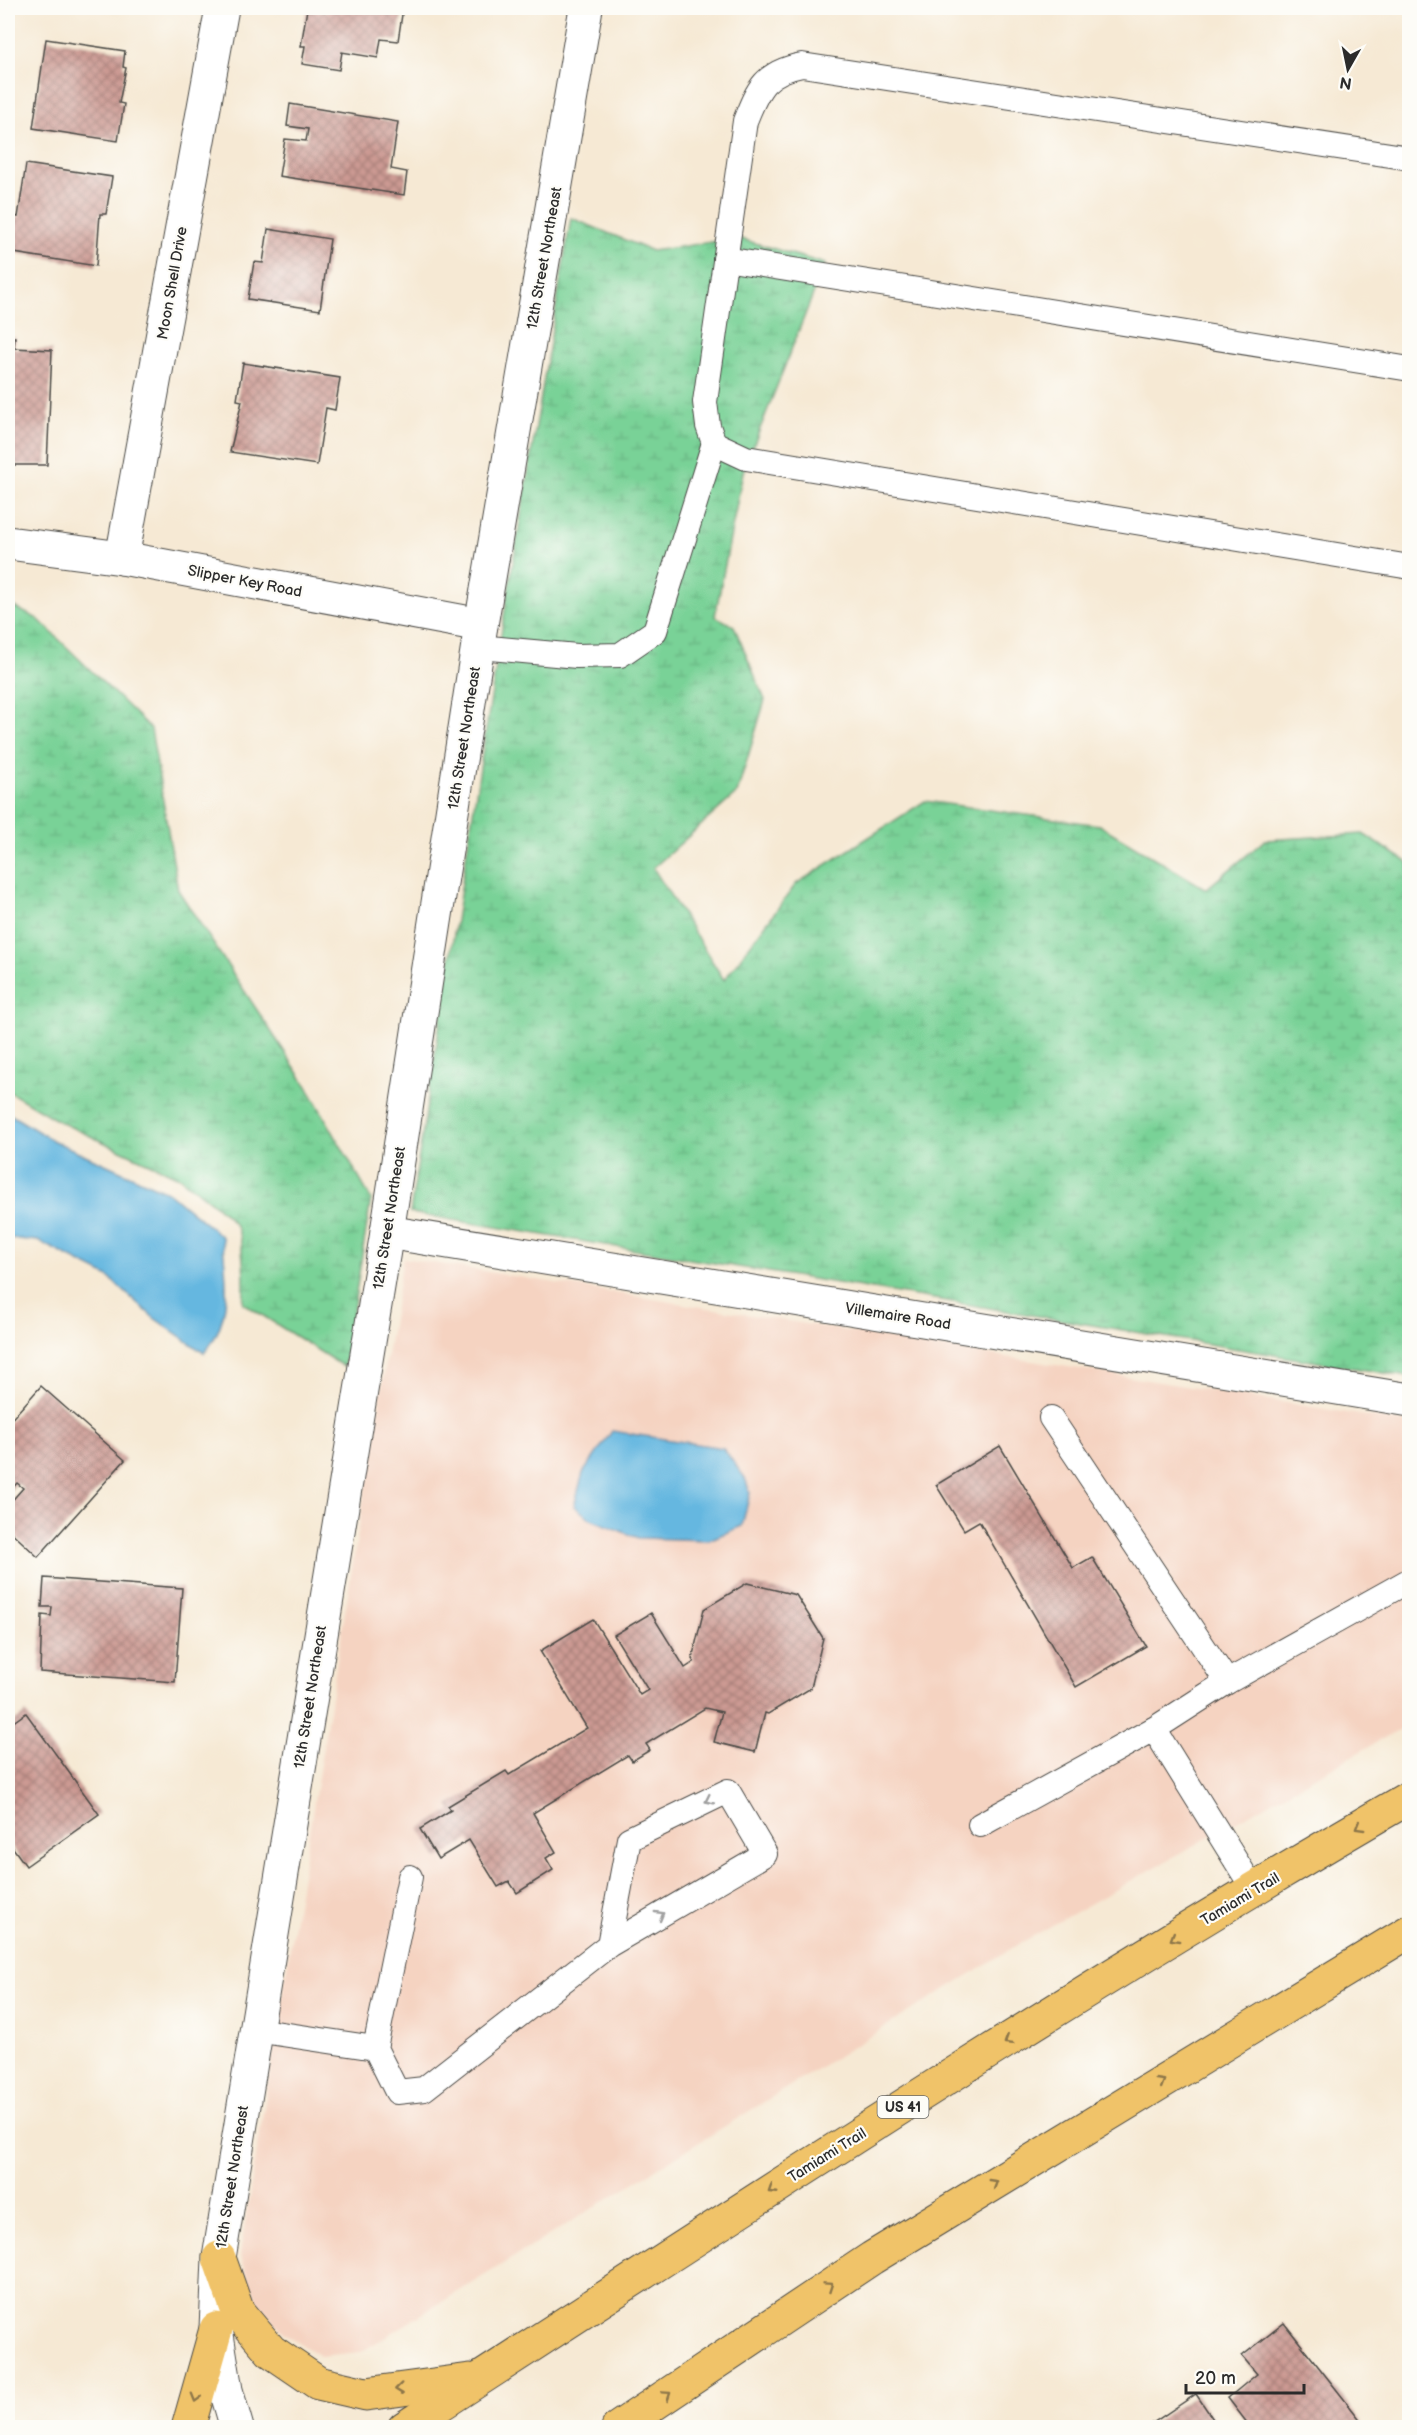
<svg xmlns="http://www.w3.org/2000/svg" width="1417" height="2435" font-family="'Balsamiq Sans',sans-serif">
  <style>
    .built { fill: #f5d3c1 }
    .wetland { fill: url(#wetland-marsh); stroke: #527e61; stroke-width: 1.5 }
    .water { fill: #65b7e0; stroke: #487186; stroke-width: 1.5 }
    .building { fill: url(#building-cross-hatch) }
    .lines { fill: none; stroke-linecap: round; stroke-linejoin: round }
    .lane-casing { stroke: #494844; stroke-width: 26 }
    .street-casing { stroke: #494844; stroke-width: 35 }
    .primary-casing { stroke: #494844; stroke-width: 35 }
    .lane { stroke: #fff; stroke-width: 24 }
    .street { stroke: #fff; stroke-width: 33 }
    .primary { stroke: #f0c369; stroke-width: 33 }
    .oneway { stroke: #a0a0a0 }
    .oneway2 { stroke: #8e774a }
    .labels { text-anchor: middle; stroke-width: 4.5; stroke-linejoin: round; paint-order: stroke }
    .shield { fill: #fdfcf7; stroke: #6a6a68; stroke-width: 1.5 }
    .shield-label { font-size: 14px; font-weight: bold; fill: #2b2b2b }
    .street-label { font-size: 15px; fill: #2b2b2b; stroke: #fdfcf7 }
  </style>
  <defs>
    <pattern id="wetland-marsh" width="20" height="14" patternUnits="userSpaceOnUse" patternTransform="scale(1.5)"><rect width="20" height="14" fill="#79d297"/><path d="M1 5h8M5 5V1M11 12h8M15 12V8" fill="none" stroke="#69b482"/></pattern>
    <pattern id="building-cross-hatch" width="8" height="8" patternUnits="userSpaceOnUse" patternTransform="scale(1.5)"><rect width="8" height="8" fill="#cc9a93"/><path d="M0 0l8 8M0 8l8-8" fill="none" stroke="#a67e78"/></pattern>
  </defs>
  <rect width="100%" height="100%" fill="#fdfcf7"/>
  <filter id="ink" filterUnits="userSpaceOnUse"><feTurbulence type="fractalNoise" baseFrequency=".0167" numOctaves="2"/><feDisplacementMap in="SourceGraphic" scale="12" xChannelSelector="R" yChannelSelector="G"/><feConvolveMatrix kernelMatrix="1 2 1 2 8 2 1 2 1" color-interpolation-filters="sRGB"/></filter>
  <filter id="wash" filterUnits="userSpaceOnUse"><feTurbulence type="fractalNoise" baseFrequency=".008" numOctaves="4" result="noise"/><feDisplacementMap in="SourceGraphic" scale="24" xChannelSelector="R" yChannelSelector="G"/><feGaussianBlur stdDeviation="1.35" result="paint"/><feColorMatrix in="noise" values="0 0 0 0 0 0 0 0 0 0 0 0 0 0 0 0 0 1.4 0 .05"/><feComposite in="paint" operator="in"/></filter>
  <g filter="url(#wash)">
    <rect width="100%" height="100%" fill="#f6e9d4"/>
    <polygon class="built" points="403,1258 1409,1423 1409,1724 1017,1945 361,2352 320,2356 284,2333 256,2299 240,2254"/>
    <g class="wetland">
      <polygon points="571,218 652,251 738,238 825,264 743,472 715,616 734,626 765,700 737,793 653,868 724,980 796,884 925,801 1099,825 1206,889 1265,840 1363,834 1409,863 1409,1377 410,1213 502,628"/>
      <path d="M8,604L38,619L151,729L178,890L305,1083L371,1199L344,1367L243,1303C245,1288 244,1236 235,1225C220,1206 197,1192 179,1177L60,1122L8,1091Z"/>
    </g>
    <g class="water">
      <path d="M8,1113L52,1140L169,1193L222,1237C227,1278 233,1320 204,1353L154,1318L107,1276L38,1241L8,1238Z"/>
      <polygon points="612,1431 723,1448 745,1478 750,1493 742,1526 709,1540 638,1538 591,1519 574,1506 583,1473"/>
    </g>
    <g id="blocks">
      <g class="building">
        <polygon points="327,8 403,8 398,41 381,39 378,58 342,52 339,70 302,64 305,46 301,46 307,9 327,12"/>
        <polygon points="46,39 125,51 123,67 126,68 119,103 124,104 118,141 33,128"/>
        <polygon points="290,104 398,122 391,169 407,172 404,195 279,176 285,139 306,141 308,129 287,126"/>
        <polygon points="26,164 112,177 106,214 100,214 96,266 8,252 8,215 18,217"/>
        <polygon points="268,229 330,239 320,310 248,299 254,262 263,263"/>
        <polygon points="8,337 15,337 14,348 52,350 47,465 9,465"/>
        <polygon points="243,363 340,378 335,410 326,408 317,465 230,452 242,401 237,400"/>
        <polygon points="41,1386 125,1460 38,1557 8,1529 8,1505 23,1488 17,1483 8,1493 8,1423"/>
        <polygon points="1000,1446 1073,1568 1092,1557 1146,1646 1076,1687 979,1521 964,1530 936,1485"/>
        <polygon points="44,1578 182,1588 175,1682 40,1672 42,1615 51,1616 52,1607 42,1607"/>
        <polygon points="747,1583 796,1595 823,1638 811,1688 768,1714 765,1713 755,1752 714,1742 722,1712 705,1708 646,1744 650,1750 632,1761 628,1755 533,1813 556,1852 546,1858 553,1870 517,1893 509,1881 498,1887 469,1840 438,1859 420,1829 451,1810 448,1806 506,1771 509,1775 587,1728 540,1651 593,1619 640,1695 648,1690 614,1635 651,1613 685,1668 694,1662 692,1659 704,1609"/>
        <polygon points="26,1713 99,1814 26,1866 8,1841 8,1726"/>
        <polygon points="1284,2323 1362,2422 1355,2428 1251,2428 1228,2398 1257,2374 1242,2356"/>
        <polygon points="1196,2394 1219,2428 1157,2428 1153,2423"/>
      </g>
    </g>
  </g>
  <g filter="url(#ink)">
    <use href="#blocks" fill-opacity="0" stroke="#494844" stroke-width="1.5"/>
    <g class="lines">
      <defs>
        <g id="lane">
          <path d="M1410,158L802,65C765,72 758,88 745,121L705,402L708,426L714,443L746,458L1410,567"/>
          <polyline points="725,259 1410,369"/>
          <polyline points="479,647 577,656 620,655 655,631 714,443"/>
          <polyline points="1051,1418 1227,1682"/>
          <polyline points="1154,1729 1227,1682 1410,1580"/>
          <polyline points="980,1825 1154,1729 1254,1890"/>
          <polyline points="410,1877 375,2048 397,2092 424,2089 609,1945 765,1854 728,1791 629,1839 609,1945"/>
          <polyline points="255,2030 375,2048"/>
        </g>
        <g id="street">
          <polyline points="8,543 122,558 481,625"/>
          <polyline points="122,558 222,8"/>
          <polyline points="387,1232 1410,1400"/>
          <polyline points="237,2428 226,2390 216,2329 219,2258 387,1232 481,625 586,8"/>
        </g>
        <g id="primary">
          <polyline points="219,2258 238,2312 271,2351 318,2383 366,2394 470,2380"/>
          <polyline points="188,2428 216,2329"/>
          <path d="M404,2428C736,2213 1067,1995 1410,1797"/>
          <polyline points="618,2428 872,2258 1410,1931"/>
        </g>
      </defs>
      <use href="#lane" class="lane-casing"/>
      <use href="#street" class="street-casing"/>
      <use href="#primary" class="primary-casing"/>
      <use href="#lane" class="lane"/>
      <use href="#street" class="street"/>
      <use href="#primary" class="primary"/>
    </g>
    <defs><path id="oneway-chevron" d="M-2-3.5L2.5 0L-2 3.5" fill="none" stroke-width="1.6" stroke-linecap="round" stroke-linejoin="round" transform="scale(1.5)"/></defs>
    <g class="oneway">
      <use href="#oneway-chevron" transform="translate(709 1800) rotate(154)"/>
      <use href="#oneway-chevron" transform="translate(660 1915) rotate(-30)"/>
    </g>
    <g class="oneway2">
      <use href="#oneway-chevron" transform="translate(1359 1827) rotate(149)"/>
      <use href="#oneway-chevron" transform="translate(1174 1938) rotate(149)"/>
      <use href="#oneway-chevron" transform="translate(1008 2041) rotate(148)"/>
      <use href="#oneway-chevron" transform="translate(1161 2082) rotate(-31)"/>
      <use href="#oneway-chevron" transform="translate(994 2183) rotate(-31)"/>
      <use href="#oneway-chevron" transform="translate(772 2190) rotate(147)"/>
      <use href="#oneway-chevron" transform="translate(829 2286) rotate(-34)"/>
      <use href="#oneway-chevron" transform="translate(399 2389) rotate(173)"/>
      <use href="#oneway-chevron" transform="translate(667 2395) rotate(-34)"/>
      <use href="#oneway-chevron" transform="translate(196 2398) rotate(106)"/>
    </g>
  </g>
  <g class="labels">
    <rect class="shield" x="877.5" y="2096" width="51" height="22" rx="4.5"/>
    <g class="shield-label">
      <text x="903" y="2112">US 41</text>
    </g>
    <g class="street-label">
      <text transform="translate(544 258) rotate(-80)" y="5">12th Street Northeast</text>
      <text transform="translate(172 283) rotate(-80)" y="5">Moon Shell Drive</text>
      <text transform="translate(245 581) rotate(11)" y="5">Slipper Key Road</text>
      <text transform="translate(464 738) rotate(-81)" y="5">12th Street Northeast</text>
      <text transform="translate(389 1218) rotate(-81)" y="5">12th Street Northeast</text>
      <text transform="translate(898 1316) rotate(9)" y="5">Villemaire Road</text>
      <text transform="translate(310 1697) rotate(-81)" y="5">12th Street Northeast</text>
      <text transform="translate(1240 1899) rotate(-31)" y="5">Tamiami Trail</text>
      <text transform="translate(827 2155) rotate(-32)" y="5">Tamiami Trail</text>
      <text transform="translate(232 2177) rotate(-81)" y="5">12th Street Northeast</text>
    </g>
  </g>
  <rect width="1417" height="2435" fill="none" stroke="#fdfcf7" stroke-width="30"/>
  <g transform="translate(1348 69) rotate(189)" stroke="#fdfcf7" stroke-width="4.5" paint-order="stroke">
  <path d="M0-4.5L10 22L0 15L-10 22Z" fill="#2b2b2b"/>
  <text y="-9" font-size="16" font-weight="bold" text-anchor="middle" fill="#2b2b2b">N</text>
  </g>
  <path d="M1186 2384v9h118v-9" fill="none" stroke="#2b2b2b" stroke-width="3"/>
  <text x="1195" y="2384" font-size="18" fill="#2b2b2b" stroke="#fdfcf7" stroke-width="4.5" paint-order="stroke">20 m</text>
</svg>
